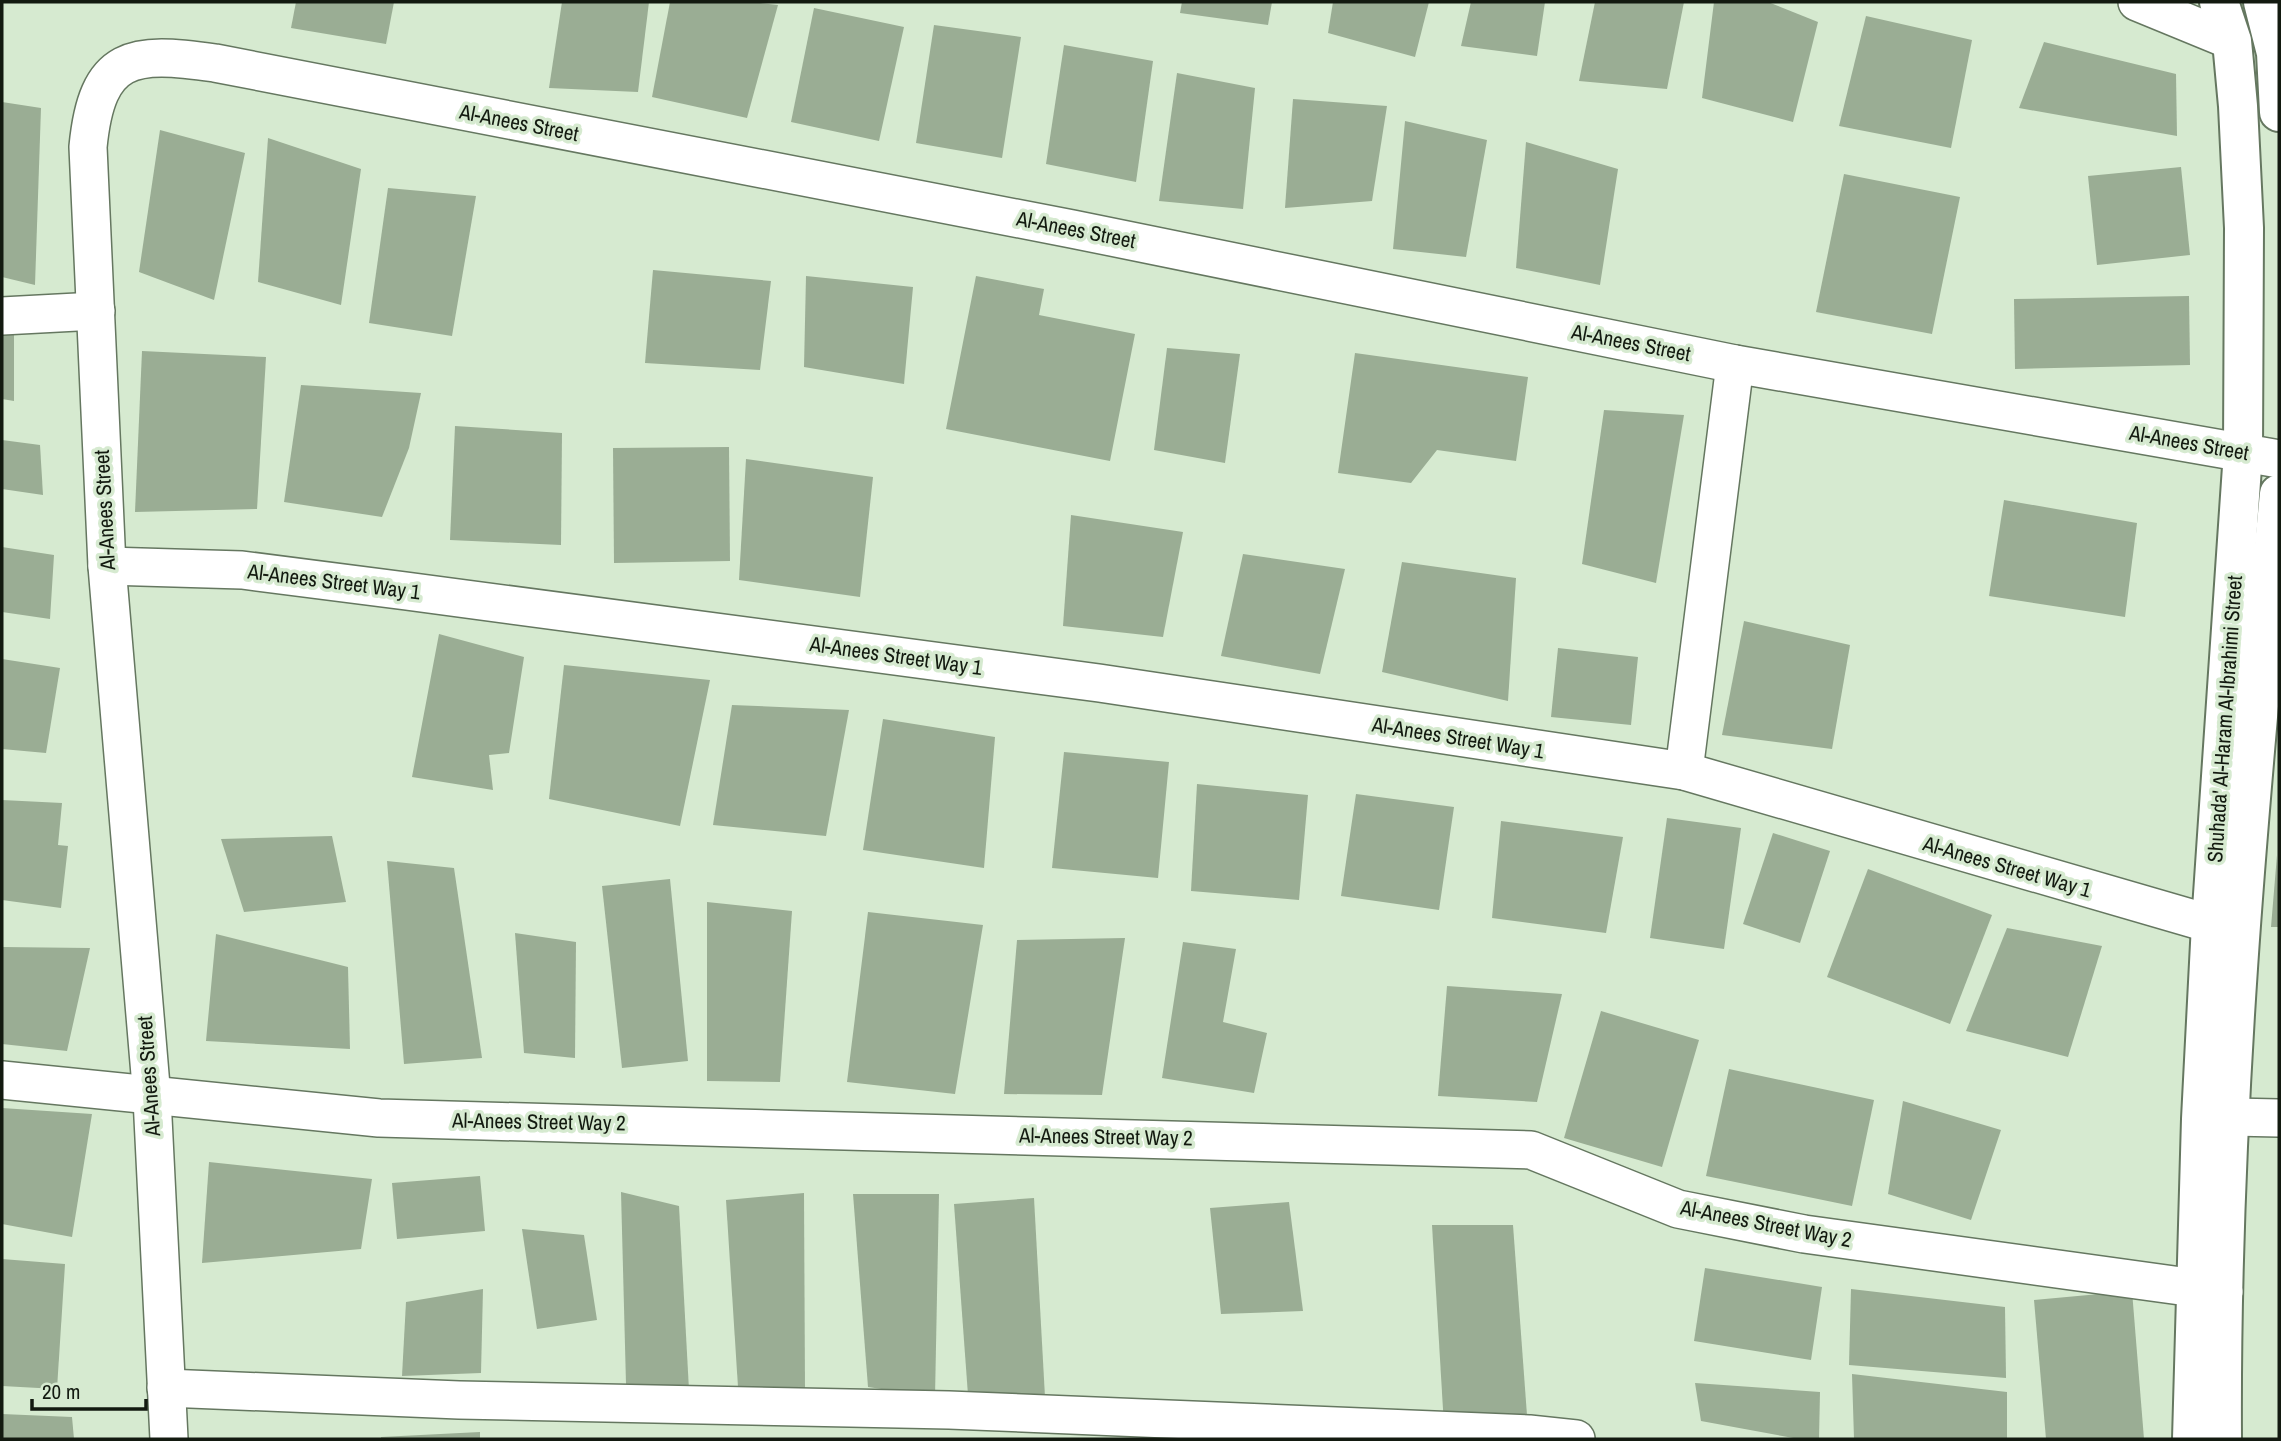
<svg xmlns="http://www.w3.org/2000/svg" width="2281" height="1441" font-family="'Archivo Narrow',sans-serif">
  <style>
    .building { fill: #9aad94 }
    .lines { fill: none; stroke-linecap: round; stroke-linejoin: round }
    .street-casing { stroke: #657760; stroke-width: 40 }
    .secondary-casing { stroke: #657760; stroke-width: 42 }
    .street { stroke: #fff; stroke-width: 37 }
    .secondary { stroke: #fff; stroke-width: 38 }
    .labels { text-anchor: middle; stroke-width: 7; stroke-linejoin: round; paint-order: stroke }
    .street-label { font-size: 21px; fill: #131a10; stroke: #d6ead0 }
  </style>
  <rect width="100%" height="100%" fill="#d6ead0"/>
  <g class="building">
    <polygon points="296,2 394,2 386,44 291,28"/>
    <polygon points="562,2 649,2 638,92 549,88"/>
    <polygon points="670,2 752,2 778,5 747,118 652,97"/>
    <polygon points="1182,2 1272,2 1268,25 1180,13"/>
    <polygon points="1333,2 1429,2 1415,57 1328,33"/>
    <polygon points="1471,2 1545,2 1537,56 1461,46"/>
    <polygon points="1595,2 1684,2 1667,89 1579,81"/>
    <polygon points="1714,2 1768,2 1818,22 1793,122 1702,98"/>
    <polygon points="814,8 904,27 879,141 791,122"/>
    <polygon points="1866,16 1972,40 1951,148 1839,126"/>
    <polygon points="934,25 1021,37 1002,158 916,143"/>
    <polygon points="2044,42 2176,74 2177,136 2019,108"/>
    <polygon points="1064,45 1153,61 1136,182 1046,164"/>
    <polygon points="1177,73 1255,88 1243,209 1159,201"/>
    <polygon points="1293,99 1387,106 1372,201 1285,208"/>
    <polygon points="2,102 41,108 35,285 2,277"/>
    <polygon points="1405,121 1487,140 1466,257 1393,249"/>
    <polygon points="160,130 245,153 214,300 139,272"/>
    <polygon points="268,138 361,169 341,305 258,282"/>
    <polygon points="1526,142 1618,169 1600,285 1516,268"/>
    <polygon points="2181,167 2190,255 2097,265 2088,176"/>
    <polygon points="1844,174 1960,197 1932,334 1816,312"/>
    <polygon points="388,188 476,196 452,336 369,323"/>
    <polygon points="653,270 771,281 760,370 645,363"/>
    <polygon points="806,276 913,287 904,384 804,367"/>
    <polygon points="976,276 1044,289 1039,315 1135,334 1110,461 946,429"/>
    <polygon points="2189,296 2190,365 2015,369 2014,299"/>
    <polygon points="2,329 14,330 14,401 2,399"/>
    <polygon points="1167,348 1240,354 1225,463 1154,450"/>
    <polygon points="142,351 266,357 257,509 135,512"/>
    <polygon points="1355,353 1528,377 1516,461 1437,450 1411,483 1338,473"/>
    <polygon points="301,385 421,393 409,448 382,517 284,502"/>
    <polygon points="1604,410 1684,415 1656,583 1582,564"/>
    <polygon points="455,426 562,433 561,545 450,540"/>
    <polygon points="2,440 40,445 43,495 2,489"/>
    <polygon points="729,447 730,561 614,563 613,448"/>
    <polygon points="746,459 873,477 860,597 739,580"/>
    <polygon points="2004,500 2137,523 2125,617 1989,596"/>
    <polygon points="1071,515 1183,532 1163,637 1063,626"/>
    <polygon points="2,547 54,555 50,619 2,612"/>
    <polygon points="1243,554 1345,569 1320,674 1221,656"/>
    <polygon points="1402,562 1516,578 1508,701 1382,672"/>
    <polygon points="1744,621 1850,645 1832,749 1722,735"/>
    <polygon points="439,634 524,657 509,753 489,755 493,790 412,777"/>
    <polygon points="1558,648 1638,657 1631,725 1551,717"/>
    <polygon points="2,659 60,668 46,753 2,749"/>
    <polygon points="564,665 710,680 680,826 549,799"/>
    <polygon points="732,705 849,710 826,836 713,825"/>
    <polygon points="883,719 995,737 984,868 863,850"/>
    <polygon points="1064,752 1169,762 1158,878 1052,868"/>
    <polygon points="1197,784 1308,795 1299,900 1191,891"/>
    <polygon points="1356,794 1454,807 1439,910 1341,896"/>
    <polygon points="2,800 62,803 58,845 68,846 61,908 2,900"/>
    <polygon points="1667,818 1741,828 1724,949 1650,938"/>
    <polygon points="1501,821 1623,837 1606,933 1492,918"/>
    <polygon points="1773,833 1830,851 1800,943 1743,924"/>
    <polygon points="332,836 346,902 244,912 221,839"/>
    <polygon points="2277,855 2279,927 2271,927"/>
    <polygon points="387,861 454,868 482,1058 404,1064"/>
    <polygon points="1868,869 1992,915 1950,1024 1827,977"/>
    <polygon points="670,879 688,1061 622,1068 602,886"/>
    <polygon points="707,902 792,911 780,1082 707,1081"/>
    <polygon points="868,912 983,925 955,1094 847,1082"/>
    <polygon points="2007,928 2102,946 2068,1057 1966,1031"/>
    <polygon points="515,933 576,942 575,1058 524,1053"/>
    <polygon points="216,934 348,967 350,1049 206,1041"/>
    <polygon points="1125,938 1102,1095 1004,1094 1017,940"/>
    <polygon points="1183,942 1236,949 1223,1022 1267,1033 1254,1093 1162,1078"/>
    <polygon points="2,947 90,948 67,1051 2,1044"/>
    <polygon points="1447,986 1562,994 1537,1102 1438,1096"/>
    <polygon points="1601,1011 1699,1040 1662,1167 1564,1138"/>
    <polygon points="1729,1069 1874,1100 1852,1206 1706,1176"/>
    <polygon points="1903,1101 2001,1130 1971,1220 1888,1194"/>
    <polygon points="2,1108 92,1114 72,1237 2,1224"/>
    <polygon points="209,1162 372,1179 361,1249 202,1263"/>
    <polygon points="480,1176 485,1231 397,1239 392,1183"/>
    <polygon points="621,1192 679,1206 689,1390 626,1384"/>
    <polygon points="804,1193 805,1390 738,1387 726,1200"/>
    <polygon points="853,1194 939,1194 935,1397 868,1387"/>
    <polygon points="1034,1198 1045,1397 968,1395 954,1204"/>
    <polygon points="1289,1202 1303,1311 1221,1314 1210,1208"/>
    <polygon points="1432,1225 1513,1225 1528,1429 1444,1426"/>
    <polygon points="522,1229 584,1235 597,1320 537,1329"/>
    <polygon points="2,1259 65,1264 57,1389 2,1386"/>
    <polygon points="1705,1268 1822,1287 1811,1360 1694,1341"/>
    <polygon points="483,1289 481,1373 402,1376 406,1302"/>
    <polygon points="1851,1289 2005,1307 2006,1378 1849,1365"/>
    <polygon points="2132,1291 2144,1439 2046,1439 2034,1300"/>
    <polygon points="1852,1374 2007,1392 2007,1439 1854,1439"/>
    <polygon points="1695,1383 1820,1392 1819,1439 1799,1439 1701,1421"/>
    <polygon points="2,1414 72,1417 74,1439 2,1439"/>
    <polygon points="480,1432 480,1439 381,1439 381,1437"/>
  </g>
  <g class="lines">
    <defs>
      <g id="street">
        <polyline points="2137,2 2232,41"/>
        <polyline points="2,316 96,311"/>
        <polyline points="107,566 242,570 406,591 1099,683 1684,771 2211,924"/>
        <polyline points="1684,771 1735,364"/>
        <polyline points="2,1080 379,1118 1531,1150 1678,1209 1804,1234 2224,1292"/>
        <polyline points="2232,1117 2279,1118"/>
        <polyline points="166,1388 459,1400 949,1410 1529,1434 1576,1439"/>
        <path d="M169,1439L152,1098L107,566L88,147C97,54 132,51 215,63L1072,229L1735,364L2279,459"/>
      </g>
      <g id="secondary">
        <polyline points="2263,2 2276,53 2279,112"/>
        <polyline points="2192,1439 2201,1119 2211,924 2243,452 2244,228 2238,106 2232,41 2219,2"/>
        <path d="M2222,1439C2220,1124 2248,808 2279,494"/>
      </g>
    </defs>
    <use href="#street" class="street-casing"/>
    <use href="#secondary" class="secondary-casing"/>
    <use href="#street" class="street"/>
    <use href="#secondary" class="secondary"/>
  </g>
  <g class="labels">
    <g class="street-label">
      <text transform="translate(519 123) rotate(11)" y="7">Al-Anees Street</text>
      <text transform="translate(1076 230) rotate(11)" y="7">Al-Anees Street</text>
      <text transform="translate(1631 343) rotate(11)" y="7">Al-Anees Street</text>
      <text transform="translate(2189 443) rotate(10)" y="7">Al-Anees Street</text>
      <text transform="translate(105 510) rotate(-93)" y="7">Al-Anees Street</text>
      <text transform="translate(334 582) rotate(7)" y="7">Al-Anees Street Way 1</text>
      <text transform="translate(896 656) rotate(8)" y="7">Al-Anees Street Way 1</text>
      <text transform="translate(2225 719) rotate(-86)" y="7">Shuhada' Al-Haram Al-Ibrahimi Street</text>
      <text transform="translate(1458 738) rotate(9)" y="7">Al-Anees Street Way 1</text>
      <text transform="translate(2007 867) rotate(16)" y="7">Al-Anees Street Way 1</text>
      <text transform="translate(149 1076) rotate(-94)" y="7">Al-Anees Street</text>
      <text transform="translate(539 1122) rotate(1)" y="7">Al-Anees Street Way 2</text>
      <text transform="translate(1106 1137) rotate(1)" y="7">Al-Anees Street Way 2</text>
      <text transform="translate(1766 1224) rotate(11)" y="7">Al-Anees Street Way 2</text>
    </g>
  </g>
  <rect width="2281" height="1441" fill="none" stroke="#131a10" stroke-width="7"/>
  <path d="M32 1399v10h114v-10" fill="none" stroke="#131a10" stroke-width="3.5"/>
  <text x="42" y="1399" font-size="21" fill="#131a10" stroke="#d6ead0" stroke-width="5" paint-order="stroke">20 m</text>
</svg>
